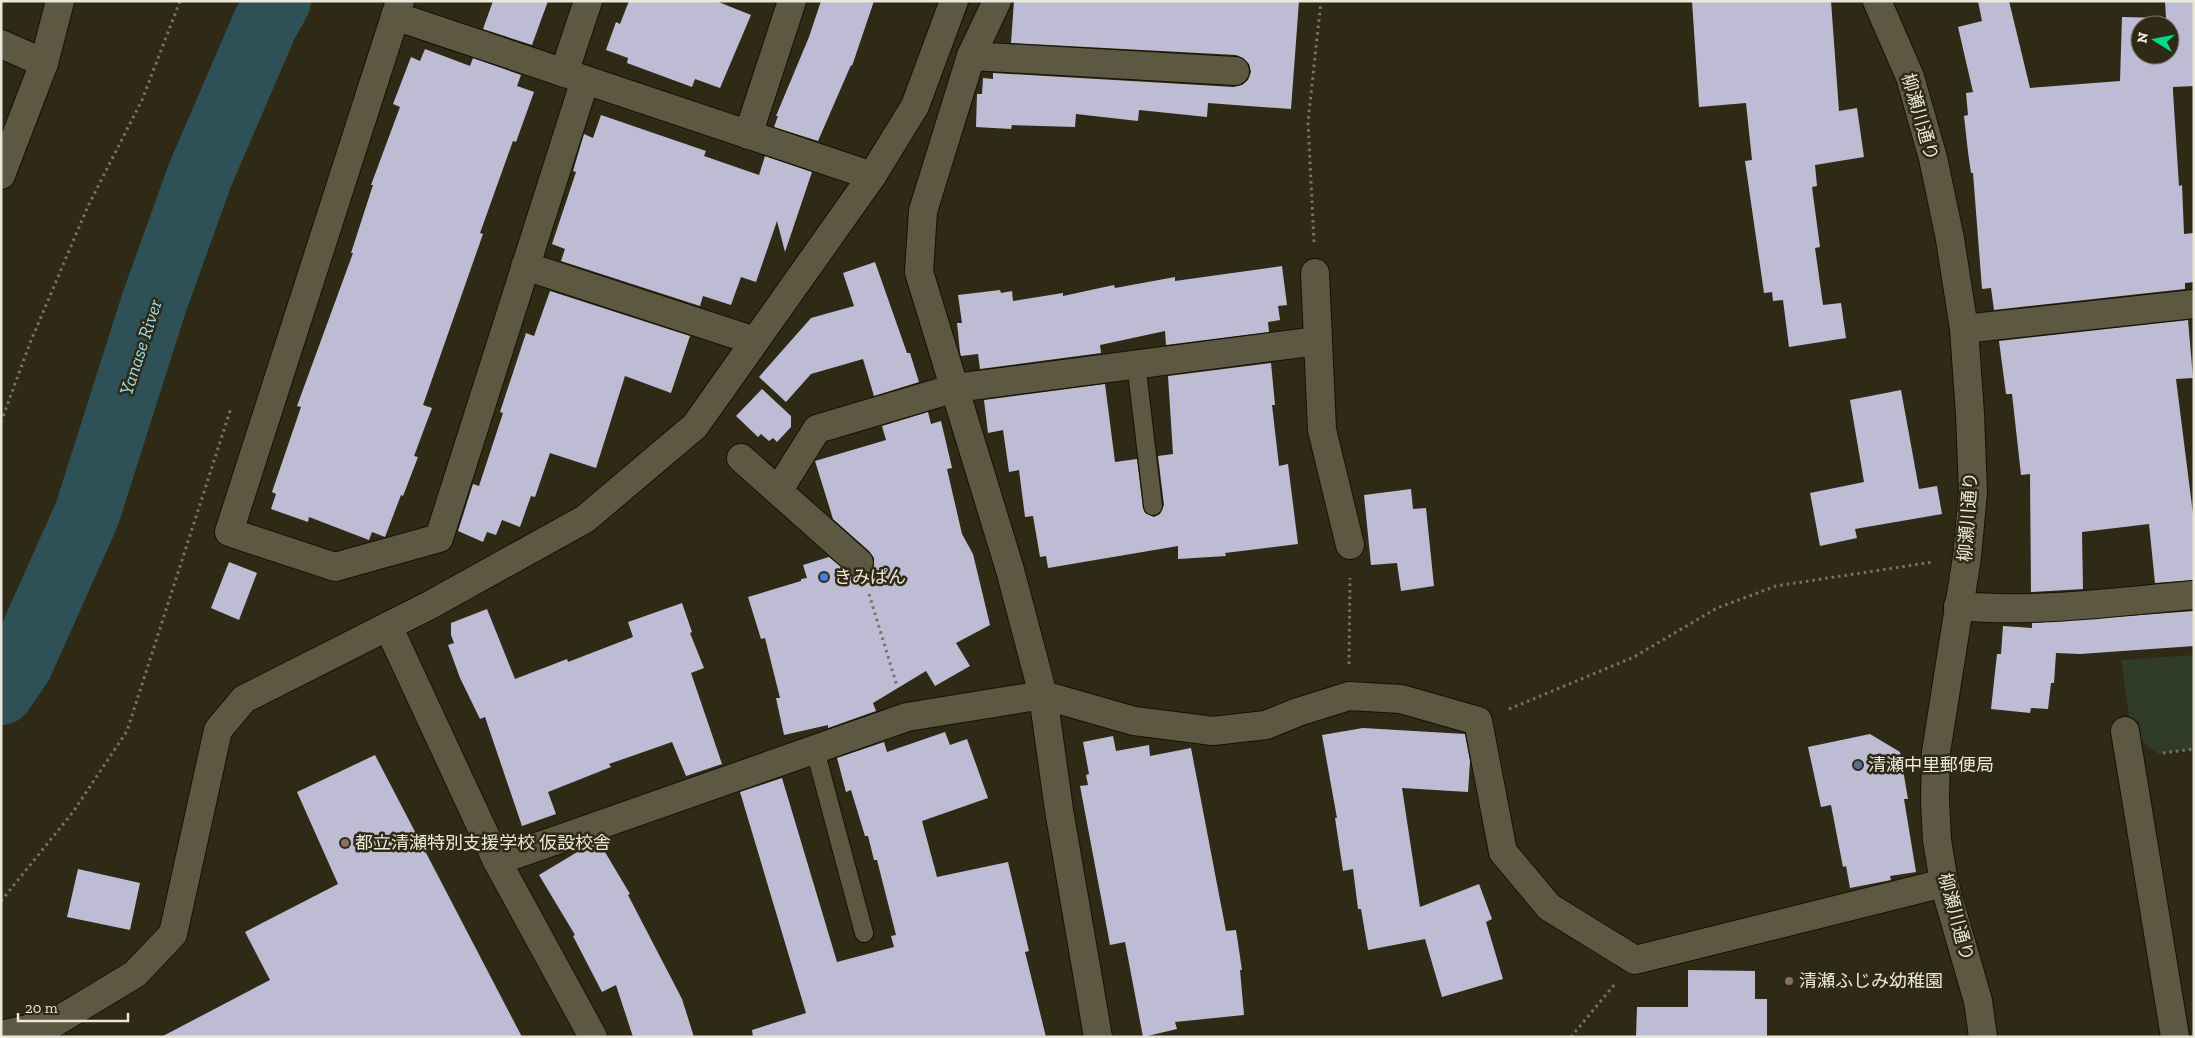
<svg xmlns="http://www.w3.org/2000/svg" width="2195" height="1038" font-family="'Zilla Slab','Noto Sans JP',serif">
  <style>
    .green { fill: #303b29 }
    .lines { fill: none; stroke-linecap: round; stroke-linejoin: round }
    .river { stroke: #2e5057; stroke-width: 66 }
    .building { fill: #bebcd5; fill-rule: evenodd }
    .service-casing { stroke: #171301; stroke-width: 20 }
    .minor-casing { stroke: #171301; stroke-width: 30 }
    .tertiary-casing { stroke: #171301; stroke-width: 30 }
    .path { stroke: #787462; stroke-width: 3; stroke-dasharray: 2.5 4; stroke-linecap: butt }
    .service { stroke: #5d5842; stroke-width: 18 }
    .minor { stroke: #5d5842; stroke-width: 28 }
    .tertiary { stroke: #5d5842; stroke-width: 28 }
    .shop-dot { fill: #3f7fe0; stroke: #2f2a15; stroke-width: 2 }
    .service-dot { fill: #5c6f8a; stroke: #2f2a15; stroke-width: 2 }
    .education-dot { fill: #8d6e63; stroke: #2f2a15; stroke-width: 2 }
    .labels { text-anchor: middle; stroke-width: 5; stroke-linejoin: round; paint-order: stroke }
    .street-label { font-size: 18px; fill: #eae8db; stroke: #2f2a15 }
    .poi-label { font-size: 18px; fill: #eae8db; stroke: #2f2a15; text-anchor: start }
    .water-label { font-size: 19px; font-style: italic; fill: #97dcea; stroke: #2f2a15 }
  </style>
  <rect width="100%" height="100%" fill="#2f2a15"/>
  <polygon class="green" points="2194,655 2194,749 2159,754 2142,741 2139,721 2130,722 2121,660"/>
  <g class="lines">
    <polyline class="river" points="1,692 20,664 87,514 154,303 200,175 265,24 278,1"/>
  </g>
  <g class="building">
    <polygon points="493,1 548,1 532,45 483,29"/>
    <polygon points="629,1 716,1 751,15 720,88 695,79 692,87 627,63 628,58 606,50 616,22 620,24"/>
    <polygon points="821,1 874,1 852,66 851,65 818,141 774,127 778,116 776,116 809,37"/>
    <polygon points="1014,1 1299,1 1291,109 1208,103 1207,117 1139,110 1138,121 1076,114 1075,127 1012,125 1011,129 976,127 977,94 982,94 983,78 993,79 993,73 1234,87 1242,85 1248,80 1251,72 1249,64 1243,58 1236,55 1011,43"/>
    <polygon points="1692,1 1831,1 1839,111 1857,108 1864,157 1815,165 1817,186 1812,187 1820,247 1815,248 1823,305 1841,303 1846,338 1789,347 1783,300 1773,301 1772,292 1764,293 1745,161 1752,160 1746,103 1699,107"/>
    <path d="M1978,1H2009L2030,88L2120,81L2122,17L2166,18L2165,1H2194V86L2173,87V92L2179,186L2182,185L2184,234L2194,233V282L2185,283V289L1994,310L1991,288L1982,289L1973,173H1971L1968,152L1964,116L1968,115L1966,93L1973,92L1958,27L1982,21ZM2140,25H2170V55H2140Z"/>
    <polygon points="425,49 470,66 473,58 521,75 517,86 534,92 516,142 513,141 480,233 483,234 423,405 432,408 414,456 418,457 403,496 401,495 385,537 372,532 369,540 309,517 308,522 271,509 276,494 272,492 301,407 297,406 353,253 351,253 373,185 371,185 400,107 393,104 411,57 420,61"/>
    <polygon points="601,115 706,151 704,156 759,175 765,156 812,172 785,252 777,221 756,282 741,277 731,305 703,296 700,306 561,261 565,249 552,244 576,172 573,171 584,134 593,138"/>
    <polygon points="875,262 907,353 910,353 919,382 874,396 863,359 811,374 786,402 759,377 811,318 854,306 843,273"/>
    <polygon points="1282,266 1287,305 1278,306 1280,320 1268,322 1269,332 1166,345 1165,331 1100,345 1101,353 980,369 978,354 961,356 960,352 957,323 962,323 958,295 1000,290 1001,293 1012,291 1013,301 1063,293 1063,296 1114,285 1115,288 1175,277 1175,281"/>
    <polygon points="550,291 690,336 671,393 625,376 596,468 550,453 535,497 531,496 520,527 502,520 496,535 487,532 483,542 458,531 473,484 479,486 503,413 500,412 526,333 534,336"/>
    <polygon points="2188,320 2193,378 2176,379 2194,522 2194,580 2155,583 2149,524 2082,532 2083,589 2031,592 2030,474 2021,475 2012,394 2006,394 1999,341"/>
    <polygon points="1271,363 1275,405 1272,405 1279,466 1288,464 1298,544 1225,553 1226,556 1178,559 1178,546 1048,568 1046,556 1040,557 1033,516 1025,517 1019,470 1009,472 1003,430 988,433 984,400 1105,384 1115,462 1137,459 1143,508 1145,513 1154,517 1160,514 1164,505 1158,456 1173,454 1168,376"/>
    <polygon points="762,389 791,416 791,427 777,442 773,438 769,441 761,434 758,437 736,416"/>
    <polygon points="1901,390 1919,489 1937,486 1942,514 1855,529 1857,538 1820,546 1810,493 1864,482 1850,400"/>
    <polygon points="928,412 931,424 941,421 952,468 947,469 962,534 973,554 990,625 956,643 970,666 935,686 926,671 873,703 876,711 828,728 828,725 784,735 776,698 780,698 765,638 761,639 748,597 801,581 801,579 807,578 803,565 829,557 855,578 863,578 870,574 874,566 874,558 869,551 833,519 815,461 886,440 882,426"/>
    <polygon points="1411,489 1413,509 1426,508 1434,586 1401,591 1397,563 1371,565 1364,495"/>
    <polygon points="229,562 257,573 239,620 211,608"/>
    <polygon points="682,603 692,632 690,633 704,668 691,673 722,764 686,776 672,742 609,764 611,767 548,792 556,814 522,826 485,717 480,719 460,678 448,645 454,643 451,635 451,623 487,609 515,679 567,659 568,662 633,637 628,622"/>
    <polygon points="2194,611 2194,646 2080,654 2056,653 2054,683 2051,683 2048,709 2031,708 2030,713 1991,709 1997,654 2001,654 2003,626 2032,628 2032,623"/>
    <polygon points="1363,728 1465,734 1470,761 1468,792 1402,788 1420,907 1479,884 1492,919 1486,922 1503,979 1442,997 1425,939 1368,950 1361,909 1358,909 1353,869 1343,871 1335,818 1337,818 1322,735"/>
    <polygon points="945,732 950,745 967,739 988,798 922,821 937,877 1008,862 1029,951 1025,952 1046,1037 753,1037 752,1030 806,1013 740,792 782,778 837,962 894,947 891,936 896,935 877,860 874,860 868,836 865,836 851,790 846,792 837,758 884,742 887,752"/>
    <polygon points="1870,734 1900,752 1908,799 1904,799 1916,872 1890,876 1891,880 1886,881 1850,888 1846,866 1843,867 1831,805 1821,807 1808,747"/>
    <polygon points="1113,736 1116,751 1149,745 1150,756 1191,748 1226,931 1236,930 1242,970 1240,970 1244,1015 1175,1022 1177,1029 1143,1037 1125,942 1110,945 1080,786 1088,785 1086,775 1089,774 1083,742"/>
    <polygon points="375,755 522,1037 161,1037 270,980 245,932 338,884 297,792"/>
    <polygon points="599,842 630,894 628,895 682,999 694,1037 633,1037 616,985 602,992 573,936 575,935 539,875 589,845"/>
    <polygon points="78,869 140,883 130,930 67,917"/>
    <polygon points="1688,970 1755,971 1755,999 1767,999 1767,1037 1636,1037 1637,1007 1688,1007"/>
  </g>
  <g class="lines">
    <defs>
      <g id="service">
        <polyline points="1136,363 1153,506"/>
        <polyline points="815,750 864,933"/>
      </g>
      <g id="minor">
        <polyline points="400,1 229,532 335,567 439,538 585,80"/>
        <polyline points="997,1 971,56 923,211 919,272 1010,570 1043,695 1059,810 1098,1037"/>
        <polyline points="395,16 872,176"/>
        <polyline points="1,44 44,63"/>
        <polyline points="971,56 1235,71"/>
        <polyline points="564,73 588,1"/>
        <polyline points="748,135 792,1"/>
        <polyline points="1,175 44,63 60,1"/>
        <polyline points="525,266 755,341"/>
        <polyline points="1315,273 1322,430 1350,545"/>
        <polyline points="1964,329 2194,304"/>
        <polyline points="741,458 859,563"/>
        <polyline points="778,491 817,429 955,388 1317,341"/>
        <path d="M1958,606C2037,613 2115,602 2194,595"/>
        <polyline points="388,626 497,861 593,1037"/>
        <polyline points="2125,731 2175,1037"/>
        <polyline points="497,861 907,717 1043,695 1134,721 1213,731 1266,725 1298,712 1349,696 1401,699 1478,721 1503,852 1549,907 1635,960 1944,883"/>
        <polyline points="1,1035 54,1023 135,974 173,934 218,730 244,699 430,605 585,519 695,426 872,176 915,106 954,1"/>
      </g>
      <polyline id="tertiary" points="1877,1 1910,77 1933,158 1950,239 1964,329 1970,414 1973,492 1967,557 1936,752 1935,801 1937,840 1944,883 1978,1001 1983,1037"/>
    </defs>
    <use href="#service" class="service-casing"/>
    <use href="#minor" class="minor-casing"/>
    <use href="#tertiary" class="tertiary-casing"/>
    <g class="path">
      <polyline points="1314,242 1308,122 1321,1"/>
      <polyline points="1,422 30,343 88,206 142,100 180,1"/>
      <polyline points="869,594 897,686"/>
      <polyline points="1349,664 1350,578"/>
      <polyline points="1509,709 1634,657 1717,608 1776,586 1933,562"/>
      <polyline points="2163,753 2194,749"/>
      <polyline points="1,901 73,812 127,731 231,408"/>
      <polyline points="1571,1037 1614,985"/>
    </g>
    <use href="#service" class="service"/>
    <use href="#minor" class="minor"/>
    <use href="#tertiary" class="tertiary"/>
  </g>
  <circle class="shop-dot" cx="824" cy="577" r="5"/>
  <circle class="service-dot" cx="1858" cy="765" r="5"/>
  <g class="education-dot">
    <circle cx="345" cy="843" r="5"/>
    <circle cx="1789" cy="981" r="5"/>
  </g>
  <g class="labels">
    <g class="street-label">
      <text transform="translate(1920 117) rotate(74)" y="6">柳瀬川通り</text>
      <text transform="translate(1968 517) rotate(-86)" y="6">柳瀬川通り</text>
      <text transform="translate(1956 917) rotate(75)" y="6">柳瀬川通り</text>
    </g>
    <g class="poi-label">
      <text x="834" y="583">きみぱん</text>
      <text x="1868" y="771">清瀬中里郵便局</text>
      <text x="355" y="849">都立清瀬特別支援学校 仮設校舎</text>
      <text x="1799" y="987">清瀬ふじみ幼稚園</text>
    </g>
    <g class="water-label">
      <text transform="translate(140 347) rotate(-72)" y="7">Yanase River</text>
    </g>
  </g>
  <rect width="2195" height="1038" fill="none" stroke="#eae8db" stroke-width="5"/>
  <g transform="translate(2155 40) rotate(280)"><circle r="24" fill="#2f2a15" stroke="#7a7664"/>
  <path d="M0-4L9 19L0 12L-9 19Z" fill="#01d98b"/>
  <text y="-8" font-size="14" font-weight="bold" text-anchor="middle" fill="#eae8db">N</text>
  </g>
  <path d="M18 1013v8h110v-8" fill="none" stroke="#eae8db" stroke-width="2.5"/>
  <text x="25" y="1013" font-size="15" fill="#eae8db" stroke="#2f2a15" stroke-width="4" paint-order="stroke">20 m</text>
</svg>
